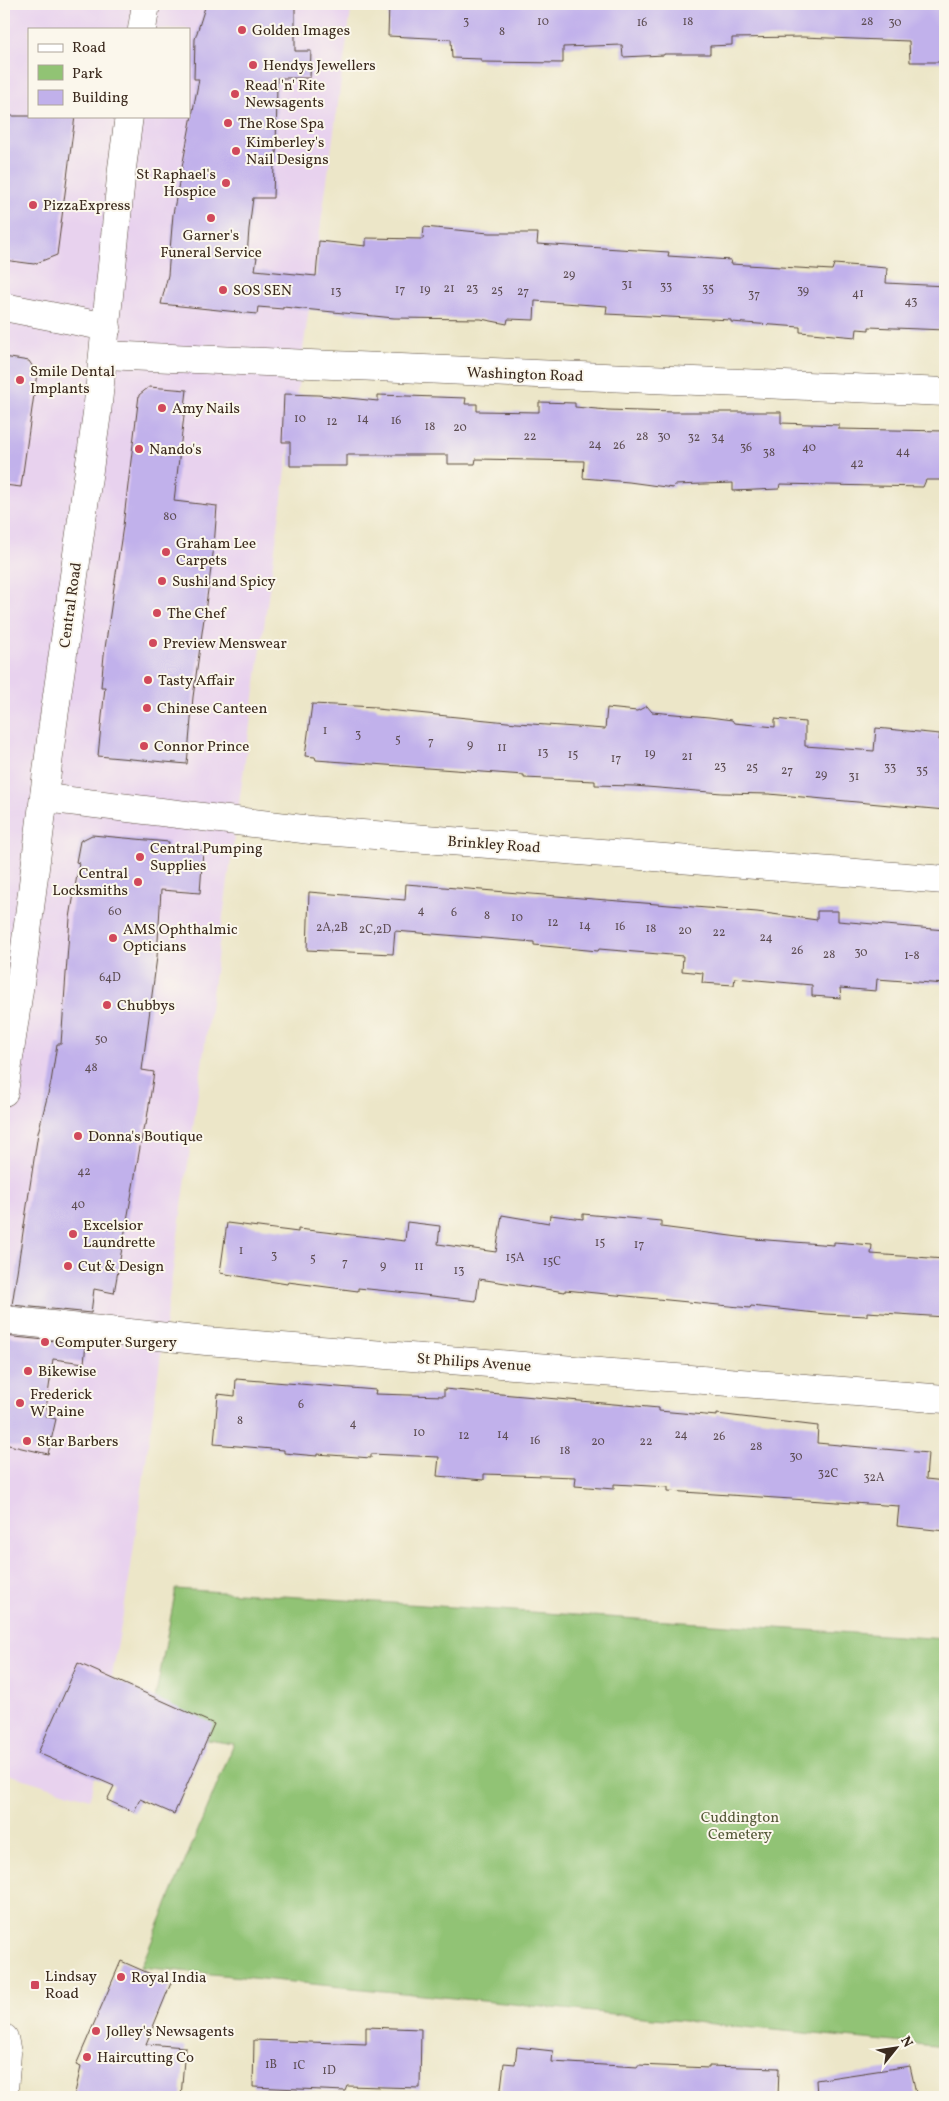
<svg xmlns="http://www.w3.org/2000/svg" width="949" height="2101" font-family="Vollkorn,serif">
  <style>
    .built { fill: #e8d2ee; fill-rule: evenodd }
    .green { fill: #91c374; stroke: #667649 }
    .building { fill: #c1b1eb }
    .lines { fill: none; stroke-linecap: round; stroke-linejoin: round }
    .street-casing { stroke: #564638; stroke-width: 29 }
    .primary-casing { stroke: #564638; stroke-width: 29 }
    .street { stroke: #fff; stroke-width: 28 }
    .primary { stroke: #fff; stroke-width: 28 }
    .poi-dot { fill: #d1495b; stroke: #fbf7ec; stroke-width: 2 }
    .labels { text-anchor: middle; stroke-width: 4; stroke-linejoin: round; paint-order: stroke }
    .number-label { font-size: 12px; fill: #5c4c51 }
    .poi-label { font-size: 15px; fill: #3b2a1e; stroke: #fbf7ec; text-anchor: start }
    .street-label { font-size: 15px; fill: #3b2a1e; stroke: #fbf7ec }
    .park-label { font-size: 15px; fill: #555838; stroke: #fbf7ec }
  </style>
  <rect width="100%" height="100%" fill="#fbf7ec"/>
  <filter id="ink" filterUnits="userSpaceOnUse"><feTurbulence type="fractalNoise" baseFrequency=".02" numOctaves="2"/><feDisplacementMap in="SourceGraphic" scale="10" xChannelSelector="R" yChannelSelector="G"/><feConvolveMatrix kernelMatrix="1 2 1 2 8 2 1 2 1" color-interpolation-filters="sRGB"/></filter>
  <filter id="wash" filterUnits="userSpaceOnUse"><feTurbulence type="fractalNoise" baseFrequency=".0096" numOctaves="4" result="noise"/><feDisplacementMap in="SourceGraphic" scale="20" xChannelSelector="R" yChannelSelector="G"/><feGaussianBlur stdDeviation="1.12" result="paint"/><feColorMatrix in="noise" values="0 0 0 0 0 0 0 0 0 0 0 0 0 0 0 0 0 1.4 0 .05"/><feComposite in="paint" operator="in"/></filter>
  <g filter="url(#wash)">
    <rect width="100%" height="100%" fill="#ece6c8"/>
    <path class="built" d="M4,4H352L129,1581L90,1799L4,1773ZM29,29H189V116H29Z"/>
    <polygon class="green" points="176,1589 945,1639 945,2047 141,1967 234,1744 149,1731"/>
    <g id="blocks">
      <g class="building">
        <polygon points="206,4 295,4 295,51 311,51 310,78 277,78 276,164 274,164 273,198 253,198 249,229 247,256 257,257 255,270 316,276 319,241 366,246 366,238 423,239 424,227 489,233 538,233 537,244 669,252 668,256 731,260 730,264 832,270 834,264 887,268 886,283 945,286 945,330 869,327 869,330 857,329 856,337 800,332 800,327 731,322 731,320 606,314 607,306 535,301 534,320 508,319 507,324 481,319 394,318 283,307 283,309 258,307 257,314 161,304 168,275 173,214 199,79 194,79 195,39"/>
        <polygon points="389,4 945,4 945,62 910,62 909,41 802,37 732,38 732,45 710,46 710,54 664,54 664,55 623,57 622,45 563,47 563,63 481,62 481,59 452,58 451,39 388,36"/>
        <polygon points="4,116 75,116 57,255 34,264 4,260"/>
        <polygon points="4,357 29,361 37,373 21,487 4,485"/>
        <polygon points="149,387 187,390 174,501 217,506 214,547 193,697 187,764 98,756 105,687 101,687 104,655 123,526 139,395"/>
        <polygon points="284,394 318,395 378,401 378,395 466,398 465,404 477,404 477,411 539,412 539,402 575,403 575,407 608,410 673,412 781,412 781,423 839,425 839,429 945,431 945,480 926,480 923,487 780,484 779,489 733,491 733,483 674,485 673,488 629,482 583,478 584,461 476,459 475,464 448,464 448,455 347,455 347,466 290,466 290,442 282,442"/>
        <polygon points="312,704 377,707 377,709 517,723 605,729 607,708 637,711 647,706 652,712 709,717 732,720 734,723 775,727 775,719 805,722 805,746 874,751 876,728 940,734 939,740 945,741 945,810 769,794 722,793 634,786 595,785 595,781 524,778 524,775 316,760 315,757 305,756"/>
        <polygon points="92,835 169,842 168,847 203,851 200,893 161,890 157,957 142,1070 154,1072 146,1125 144,1125 114,1293 94,1289 91,1313 12,1305 38,1133 51,1082 57,1044 61,1044 70,918 79,863 76,862 80,841"/>
        <polygon points="406,884 757,912 817,920 817,911 838,911 838,921 945,930 945,984 877,979 876,991 840,988 841,998 812,996 812,985 735,978 734,985 702,983 703,973 682,971 683,956 599,949 598,951 534,945 534,942 395,931 393,954 307,950 309,892 405,900"/>
        <polygon points="583,1214 661,1221 661,1227 754,1239 834,1245 834,1242 872,1245 871,1254 945,1259 945,1317 867,1312 867,1316 825,1314 751,1306 750,1308 565,1290 565,1292 479,1279 476,1301 398,1292 358,1288 358,1291 288,1282 287,1284 220,1273 227,1223 298,1232 298,1229 405,1241 407,1222 440,1226 438,1244 496,1252 502,1215 549,1223 550,1215 583,1219"/>
        <polygon points="4,1336 86,1344 84,1363 53,1359 45,1416 56,1419 48,1454 4,1444"/>
        <polygon points="236,1379 376,1390 375,1394 444,1396 444,1389 659,1408 659,1411 717,1416 717,1414 818,1426 817,1443 928,1453 926,1479 945,1481 945,1531 897,1526 899,1506 668,1491 668,1487 614,1484 614,1489 575,1486 576,1477 484,1474 484,1480 437,1476 439,1457 371,1454 371,1458 317,1454 317,1456 284,1453 284,1450 214,1444 218,1394 235,1396"/>
        <polygon points="78,1663 214,1724 174,1814 140,1799 134,1812 107,1800 114,1786 38,1753"/>
        <polygon points="121,1961 171,1983 146,2044 185,2047 181,2097 74,2097 81,2067 76,2065"/>
        <polygon points="366,2027 421,2029 420,2088 347,2086 345,2091 253,2087 254,2040 366,2044"/>
        <polygon points="517,2047 553,2051 552,2062 638,2067 638,2065 709,2068 709,2066 779,2068 778,2097 500,2097 504,2063 515,2064"/>
        <polygon points="910,2066 917,2097 817,2097 816,2080"/>
      </g>
    </g>
  </g>
  <g filter="url(#ink)">
    <use href="#blocks" fill-opacity="0" stroke="#564638" stroke-width="1"/>
    <g class="lines">
      <defs>
        <g id="street">
          <polyline points="4,307 107,327"/>
          <polyline points="104,355 945,392"/>
          <polyline points="45,798 311,830 945,880"/>
          <polyline points="4,1320 206,1341 945,1399"/>
        </g>
        <g id="primary">
          <polyline points="142,29 146,4"/>
          <polyline points="4,1092 24,956 53,724 97,413 122,168 129,116"/>
          <polyline points="4,2038 7,2053 4,2090"/>
        </g>
      </defs>
      <use href="#street" class="street-casing"/>
      <use href="#primary" class="primary-casing"/>
      <use href="#street" class="street"/>
      <use href="#primary" class="primary"/>
    </g>
  </g>
  <g class="poi-dot">
    <circle cx="242" cy="30" r="5"/>
    <circle cx="253" cy="65" r="5"/>
    <circle cx="235" cy="94" r="5"/>
    <circle cx="228" cy="123" r="5"/>
    <circle cx="236" cy="151" r="5"/>
    <circle cx="226" cy="183" r="5"/>
    <circle cx="33" cy="205" r="5"/>
    <circle cx="211" cy="218" r="5"/>
    <circle cx="223" cy="290" r="5"/>
    <circle cx="20" cy="380" r="5"/>
    <circle cx="162" cy="408" r="5"/>
    <circle cx="139" cy="449" r="5"/>
    <circle cx="166" cy="552" r="5"/>
    <circle cx="162" cy="581" r="5"/>
    <circle cx="157" cy="613" r="5"/>
    <circle cx="153" cy="643" r="5"/>
    <circle cx="148" cy="680" r="5"/>
    <circle cx="147" cy="708" r="5"/>
    <circle cx="144" cy="746" r="5"/>
    <circle cx="140" cy="857" r="5"/>
    <circle cx="138" cy="882" r="5"/>
    <circle cx="113" cy="938" r="5"/>
    <circle cx="107" cy="1005" r="5"/>
    <circle cx="78" cy="1136" r="5"/>
    <circle cx="73" cy="1234" r="5"/>
    <circle cx="68" cy="1266" r="5"/>
    <circle cx="45" cy="1342" r="5"/>
    <circle cx="28" cy="1371" r="5"/>
    <circle cx="20" cy="1403" r="5"/>
    <circle cx="27" cy="1441" r="5"/>
    <circle cx="121" cy="1977" r="5"/>
    <rect x="30" y="1980" width="10" height="10" rx="2.5"/>
    <circle cx="96" cy="2031" r="5"/>
    <circle cx="87" cy="2057" r="5"/>
  </g>
  <g class="labels">
    <g class="number-label">
      <text x="466" y="25">3</text>
      <text x="543" y="25">10</text>
      <text x="688" y="25">18</text>
      <text x="867" y="25">28</text>
      <text x="642" y="26">16</text>
      <text x="895" y="26">30</text>
      <text x="502" y="35">8</text>
      <text x="569" y="278">29</text>
      <text x="627" y="288">31</text>
      <text x="666" y="290">33</text>
      <text x="449" y="292">21</text>
      <text x="472" y="292">23</text>
      <text x="708" y="292">35</text>
      <text x="400" y="293">17</text>
      <text x="425" y="293">19</text>
      <text x="497" y="294">25</text>
      <text x="803" y="294">39</text>
      <text x="336" y="295">13</text>
      <text x="523" y="295">27</text>
      <text x="858" y="297">41</text>
      <text x="754" y="298">37</text>
      <text x="911" y="305">43</text>
      <text x="300" y="422">10</text>
      <text x="363" y="422">14</text>
      <text x="396" y="424">16</text>
      <text x="332" y="425">12</text>
      <text x="430" y="430">18</text>
      <text x="460" y="431">20</text>
      <text x="530" y="440">22</text>
      <text x="642" y="440">28</text>
      <text x="664" y="440">30</text>
      <text x="694" y="441">32</text>
      <text x="718" y="441">34</text>
      <text x="595" y="448">24</text>
      <text x="619" y="449">26</text>
      <text x="746" y="451">36</text>
      <text x="809" y="451">40</text>
      <text x="903" y="455">44</text>
      <text x="769" y="456">38</text>
      <text x="857" y="467">42</text>
      <text x="170" y="520">80</text>
      <text x="325" y="734">1</text>
      <text x="358" y="738">3</text>
      <text x="398" y="743">5</text>
      <text x="431" y="745">7</text>
      <text x="470" y="748">9</text>
      <text x="502" y="751">11</text>
      <text x="543" y="756">13</text>
      <text x="650" y="757">19</text>
      <text x="573" y="758">15</text>
      <text x="687" y="760">21</text>
      <text x="616" y="762">17</text>
      <text x="720" y="770">23</text>
      <text x="752" y="771">25</text>
      <text x="890" y="771">33</text>
      <text x="787" y="774">27</text>
      <text x="922" y="774">35</text>
      <text x="821" y="778">29</text>
      <text x="854" y="780">31</text>
      <text x="421" y="914">4</text>
      <text x="115" y="915">60</text>
      <text x="454" y="916">6</text>
      <text x="487" y="919">8</text>
      <text x="517" y="921">10</text>
      <text x="553" y="926">12</text>
      <text x="585" y="929">14</text>
      <text x="620" y="930">16</text>
      <text x="332" y="931">2A,2B</text>
      <text x="651" y="932">18</text>
      <text x="375" y="933">2C,2D</text>
      <text x="685" y="934">20</text>
      <text x="719" y="936">22</text>
      <text x="766" y="941">24</text>
      <text x="797" y="954">26</text>
      <text x="861" y="956">30</text>
      <text x="829" y="958">28</text>
      <text x="912" y="959">1-8</text>
      <text x="110" y="981">64D</text>
      <text x="101" y="1043">50</text>
      <text x="91" y="1071">48</text>
      <text x="84" y="1175">42</text>
      <text x="78" y="1208">40</text>
      <text x="600" y="1246">15</text>
      <text x="639" y="1248">17</text>
      <text x="241" y="1254">1</text>
      <text x="274" y="1259">3</text>
      <text x="515" y="1261">15A</text>
      <text x="313" y="1262">5</text>
      <text x="552" y="1265">15C</text>
      <text x="345" y="1266">7</text>
      <text x="383" y="1269">9</text>
      <text x="419" y="1270">11</text>
      <text x="459" y="1274">13</text>
      <text x="301" y="1408">6</text>
      <text x="240" y="1424">8</text>
      <text x="353" y="1427">4</text>
      <text x="419" y="1436">10</text>
      <text x="503" y="1438">14</text>
      <text x="681" y="1438">24</text>
      <text x="464" y="1439">12</text>
      <text x="719" y="1440">26</text>
      <text x="535" y="1444">16</text>
      <text x="598" y="1445">20</text>
      <text x="646" y="1445">22</text>
      <text x="756" y="1450">28</text>
      <text x="565" y="1454">18</text>
      <text x="796" y="1460">30</text>
      <text x="828" y="1477">32C</text>
      <text x="874" y="1481">32A</text>
      <text x="271" y="2068">1B</text>
      <text x="299" y="2069">1C</text>
      <text x="329" y="2074">1D</text>
    </g>
    <g class="poi-label">
      <text x="252" y="35">Golden Images</text>
      <text x="263" y="70">Hendys Jewellers</text>
      <text x="245" y="90">Read 'n' Rite<tspan x="245" dy="17">Newsagents</tspan></text>
      <text x="238" y="128">The Rose Spa</text>
      <text x="246" y="147">Kimberley's<tspan x="246" dy="17">Nail Designs</tspan></text>
      <text x="216" y="179" text-anchor="end">St Raphael's<tspan x="216" dy="17">Hospice</tspan></text>
      <text x="43" y="210">PizzaExpress</text>
      <text x="211" y="240" text-anchor="middle">Garner's<tspan x="211" dy="17">Funeral Service</tspan></text>
      <text x="233" y="295">SOS SEN</text>
      <text x="30" y="376">Smile Dental<tspan x="30" dy="17">Implants</tspan></text>
      <text x="172" y="413">Amy Nails</text>
      <text x="149" y="454">Nando's</text>
      <text x="176" y="548">Graham Lee<tspan x="176" dy="17">Carpets</tspan></text>
      <text x="172" y="586">Sushi and Spicy</text>
      <text x="167" y="618">The Chef</text>
      <text x="163" y="648">Preview Menswear</text>
      <text x="158" y="685">Tasty Affair</text>
      <text x="157" y="713">Chinese Canteen</text>
      <text x="154" y="751">Connor Prince</text>
      <text x="150" y="853">Central Pumping<tspan x="150" dy="17">Supplies</tspan></text>
      <text x="128" y="878" text-anchor="end">Central<tspan x="128" dy="17">Locksmiths</tspan></text>
      <text x="123" y="934">AMS Ophthalmic<tspan x="123" dy="17">Opticians</tspan></text>
      <text x="117" y="1010">Chubbys</text>
      <text x="88" y="1141">Donna's Boutique</text>
      <text x="83" y="1230">Excelsior<tspan x="83" dy="17">Laundrette</tspan></text>
      <text x="78" y="1271">Cut &amp; Design</text>
      <text x="55" y="1347">Computer Surgery</text>
      <text x="38" y="1376">Bikewise</text>
      <text x="30" y="1399">Frederick<tspan x="30" dy="17">W Paine</tspan></text>
      <text x="37" y="1446">Star Barbers</text>
      <text x="45" y="1981">Lindsay<tspan x="45" dy="17">Road</tspan></text>
      <text x="131" y="1982">Royal India</text>
      <text x="106" y="2036">Jolley's Newsagents</text>
      <text x="97" y="2062">Haircutting Co</text>
    </g>
    <g class="street-label">
      <text transform="translate(525 374) rotate(2)" y="5">Washington Road</text>
      <text transform="translate(70 605) rotate(-82)" y="5">Central Road</text>
      <text transform="translate(494 844) rotate(4)" y="5">Brinkley Road</text>
      <text transform="translate(474 1362) rotate(4)" y="5">St Philips Avenue</text>
    </g>
    <g class="park-label">
      <text x="740" y="1822">Cuddington<tspan x="740" dy="17">Cemetery</tspan></text>
    </g>
  </g>
  <rect width="949" height="2101" fill="none" stroke="#fbf7ec" stroke-width="20"/>
  <rect x="28" y="28" width="162" height="90" fill="#fbf7ec" stroke="#aea59a"/>
  <rect x="38" y="44" width="25" height="8" fill="#ffffff" stroke="#aea59a"/>
  <text x="72" y="52" font-size="15" fill="#3b2a1e">Road</text>
  <rect x="38" y="65" width="25" height="15" fill="#91c374" stroke="#aea59a"/>
  <text x="72" y="78" font-size="15" fill="#3b2a1e">Park</text>
  <rect x="38" y="90" width="25" height="15" fill="#c1b1eb" stroke="#aea59a"/>
  <text x="72" y="102" font-size="15" fill="#3b2a1e">Building</text>
  <g transform="translate(896 2048) rotate(60)" stroke="#fbf7ec" stroke-width="4" paint-order="stroke">
  <path d="M0-4L9 19L0 12L-9 19Z" fill="#3b2a1e"/>
  <text y="-8" font-size="14" font-weight="bold" text-anchor="middle" fill="#3b2a1e">N</text>
  </g>
</svg>
